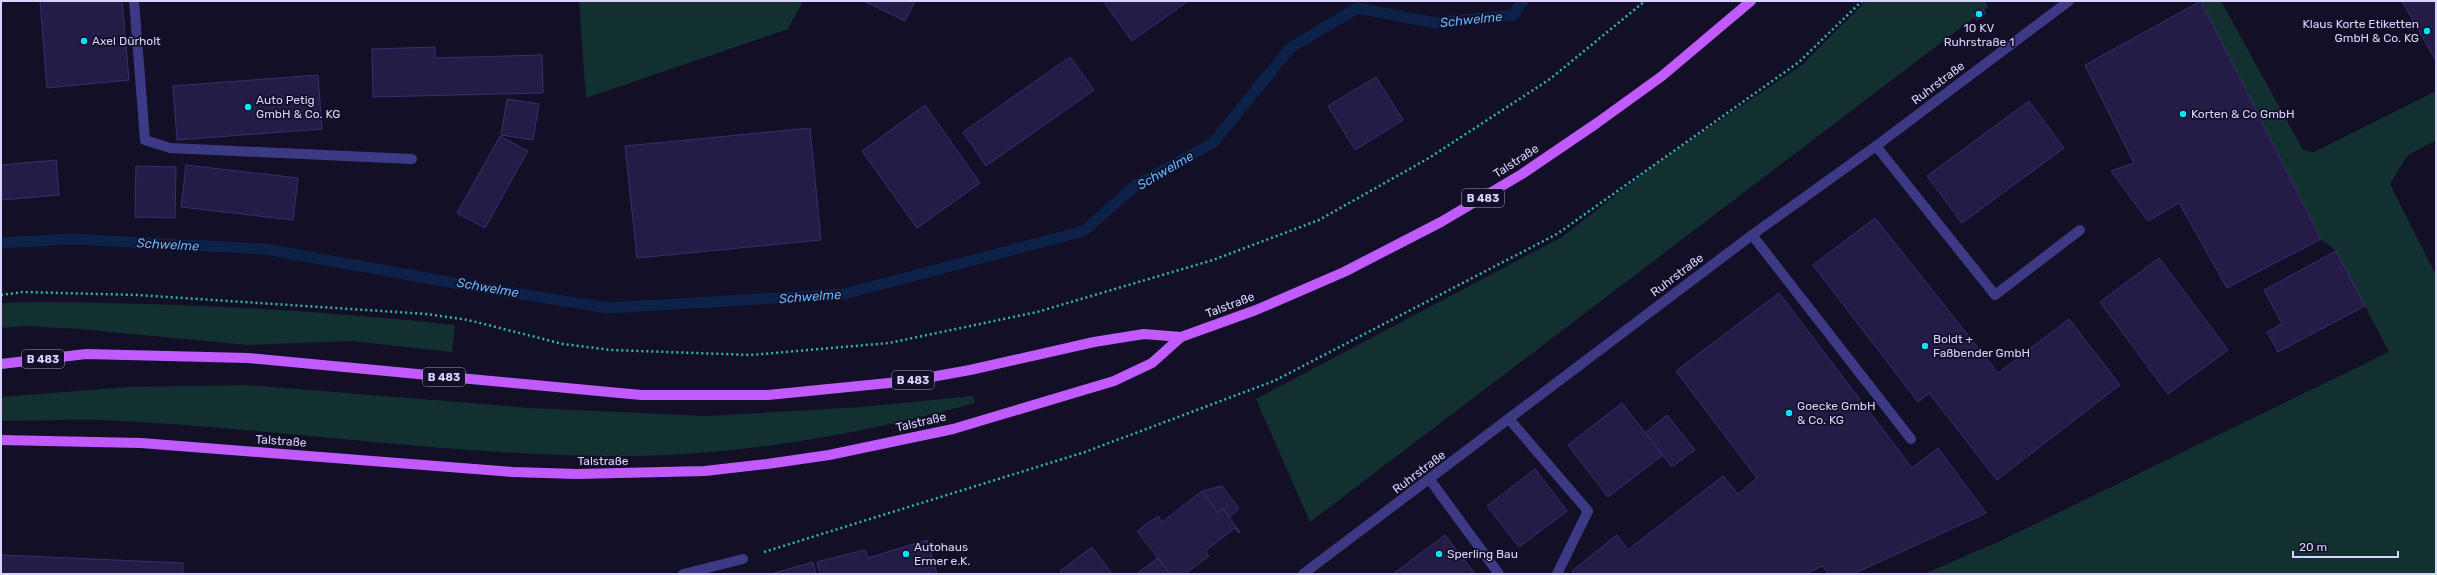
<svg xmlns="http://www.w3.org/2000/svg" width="2437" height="575" font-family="Rubik,sans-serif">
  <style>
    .green { fill: #12302f }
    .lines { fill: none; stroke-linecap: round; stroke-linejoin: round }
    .stream { stroke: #0c2248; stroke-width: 11 }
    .building { fill: #241b47; stroke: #3b2d73 }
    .path { stroke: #2fb8b0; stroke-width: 2.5; stroke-dasharray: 2 3; stroke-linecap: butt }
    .minor { stroke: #3d3a85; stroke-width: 10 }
    .major { stroke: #c25bff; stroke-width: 10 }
    .poi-dot { fill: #00e5ff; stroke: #130f26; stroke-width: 1.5 }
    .labels { text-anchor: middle; stroke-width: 3.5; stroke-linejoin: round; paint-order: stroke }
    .shield { fill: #130f26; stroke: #9e99be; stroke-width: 1 }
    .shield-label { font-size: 11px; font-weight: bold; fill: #d9d4ff }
    .poi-label { font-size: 12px; fill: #d9d4ff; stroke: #130f26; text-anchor: start }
    .street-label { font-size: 12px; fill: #d9d4ff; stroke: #130f26 }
    .water-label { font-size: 13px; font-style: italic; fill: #62b6ff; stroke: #130f26 }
  </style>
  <rect width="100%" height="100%" fill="#130f26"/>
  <g class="green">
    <polygon points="579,1 803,1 788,29 586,98"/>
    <polygon points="1866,1 1985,1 1988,7 1310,522 1256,399 1562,237 1660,161 1802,65"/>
    <polygon points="2201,1 2221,1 2303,150 2314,152 2436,91 2436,140 2407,156 2390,184 2436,275 2436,574 1924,574 2000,541 2389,352 2336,251 2321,239"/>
    <path d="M42,302C179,303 318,310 455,325L452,352L351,341L247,345L80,329L24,326L1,328V303Z"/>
    <path d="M248,385L530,408L707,416L862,407L973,396L975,403C854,436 727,458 601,456C433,454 267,427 100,420C67,419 34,421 1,421V397L128,387Z"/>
  </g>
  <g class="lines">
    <polyline class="stream" points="1,243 73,239 265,249 449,282 607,308 844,294 1084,231 1136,185 1213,143 1290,48 1357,8 1435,23 1513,15 1523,1"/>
  </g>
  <g class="building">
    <polygon points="40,1 122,1 129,80 47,88"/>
    <polygon points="864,1 915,1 905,21"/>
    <polygon points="1103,1 1188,1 1132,41"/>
    <polygon points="2201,1 2321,239 2227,288 2179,203 2148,221 2111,171 2134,163 2085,65"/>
    <polygon points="2402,1 2436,1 2436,61"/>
    <polygon points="1982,9 1986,13 1977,20 1973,15"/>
    <polygon points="435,47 435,58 542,55 543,93 373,97 372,49"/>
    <polygon points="1070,57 1094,90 986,166 963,132"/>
    <polygon points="318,75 322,129 177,140 173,86"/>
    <polygon points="1376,77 1403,120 1355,150 1328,106"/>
    <polygon points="507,99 539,104 533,140 501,135"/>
    <polygon points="2029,101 2064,148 1962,223 1927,176"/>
    <polygon points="925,105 980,183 917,228 862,151"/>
    <polygon points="810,128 821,240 637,258 625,146"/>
    <polygon points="500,136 528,151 485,228 457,213"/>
    <polygon points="56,160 59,195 1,200 1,165"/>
    <polygon points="186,165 298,178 293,220 181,207"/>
    <polygon points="136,166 176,167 175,218 135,217"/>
    <polygon points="1875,218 1998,373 2069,319 2120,385 1997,480 1929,393 1918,402 1813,265"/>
    <polygon points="2336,251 2365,306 2278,352 2267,332 2282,324 2264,290"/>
    <polygon points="2159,258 2228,350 2168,394 2100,302"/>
    <polygon points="1779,293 1912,468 1938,448 1986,513 1853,574 1829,574 1822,566 1806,574 1574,574 1572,571 1617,535 1628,550 1723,476 1738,494 1757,478 1676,371"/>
    <polygon points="1622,403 1663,455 1608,497 1568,445"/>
    <polygon points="1667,415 1695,450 1672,467 1645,433"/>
    <polygon points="1535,469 1567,511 1519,547 1487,506"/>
    <polygon points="1222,486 1239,509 1229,517 1223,509 1218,513 1202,491"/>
    <polygon points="1202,491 1218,513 1223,509 1240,532 1239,533 1235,528 1205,551 1209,556 1185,574 1170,574 1137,531 1158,516 1162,522"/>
    <polygon points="1445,535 1475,574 1393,574"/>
    <polygon points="927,540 937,574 820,574 817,562 865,550 868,558"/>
    <polygon points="1092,547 1112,574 1062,574 1060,571"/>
    <polygon points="1,555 183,563 183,574 1,574"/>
    <polygon points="1158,558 1170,574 1136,574"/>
    <polygon points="813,562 816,574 771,574"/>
  </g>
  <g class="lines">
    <g class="path">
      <polyline points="1,295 23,292 137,295 427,314 468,320 563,344 611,350 751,355 889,343 1037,312 1213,260 1319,220 1429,158 1550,79 1645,1"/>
      <polyline points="764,552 1085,452 1274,381 1557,234 1799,62 1862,1"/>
    </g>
    <g class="minor">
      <polyline points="134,1 145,140 170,148 412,159"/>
      <polyline points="1876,146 1995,295 2080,230"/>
      <polyline points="1752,235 1911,439"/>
      <polyline points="1509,419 1588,511 1557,574"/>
      <polyline points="1430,480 1499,574"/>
      <polyline points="683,574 743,559"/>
      <polyline points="1303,574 1752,235 1876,146 2069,1"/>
    </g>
    <g class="major">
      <polyline points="1,364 86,354 248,358 641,395 768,395 909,381 970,370 1094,342 1144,334 1181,337"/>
      <polyline points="1,440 141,443 513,472 577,474 705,471 767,464 829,455 953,429 1114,381 1152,363 1181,337 1256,310 1344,272 1441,222 1522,174 1597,123 1662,76 1751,1"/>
    </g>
  </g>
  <g class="poi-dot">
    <circle cx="1979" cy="14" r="4"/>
    <circle cx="2427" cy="31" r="4"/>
    <circle cx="84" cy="41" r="4"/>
    <circle cx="248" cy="107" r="4"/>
    <circle cx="2183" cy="114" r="4"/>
    <circle cx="1925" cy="346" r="4"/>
    <circle cx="1789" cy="413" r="4"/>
    <circle cx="906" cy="554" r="4"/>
    <circle cx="1439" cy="554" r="4"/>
  </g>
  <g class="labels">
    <g class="shield">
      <rect x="1462" y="189" width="42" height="18" rx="3"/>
      <rect x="22" y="350" width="42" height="18" rx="3"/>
      <rect x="423" y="368" width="42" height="18" rx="3"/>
      <rect x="892" y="371" width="42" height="18" rx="3"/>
    </g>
    <g class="shield-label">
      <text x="1483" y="202">B 483</text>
      <text x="43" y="363">B 483</text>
      <text x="444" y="381">B 483</text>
      <text x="913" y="384">B 483</text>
    </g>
    <g class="poi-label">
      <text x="2419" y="28" text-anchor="end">Klaus Korte Etiketten<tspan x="2419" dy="14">GmbH &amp; Co. KG</tspan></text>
      <text x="1979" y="32" text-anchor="middle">10 KV<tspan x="1979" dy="14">Ruhrstraße 1</tspan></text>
      <text x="92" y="45">Axel Dürholt</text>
      <text x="256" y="104">Auto Petig<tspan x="256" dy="14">GmbH &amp; Co. KG</tspan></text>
      <text x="2191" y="118">Korten &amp; Co GmbH</text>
      <text x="1933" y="343">Boldt +<tspan x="1933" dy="14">Faßbender GmbH</tspan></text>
      <text x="1797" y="410">Goecke GmbH<tspan x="1797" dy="14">&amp; Co. KG</tspan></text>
      <text x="914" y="551">Autohaus<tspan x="914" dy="14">Ermer e.K.</tspan></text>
      <text x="1447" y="558">Sperling Bau</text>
    </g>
    <g class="street-label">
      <text transform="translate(1938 83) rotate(-37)" y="4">Ruhrstraße</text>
      <text transform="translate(1516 161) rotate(-33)" y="4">Talstraße</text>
      <text transform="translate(1677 275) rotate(-37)" y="4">Ruhrstraße</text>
      <text transform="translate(1230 305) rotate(-21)" y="4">Talstraße</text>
      <text transform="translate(921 422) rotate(-13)" y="4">Talstraße</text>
      <text transform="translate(281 441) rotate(4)" y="4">Talstraße</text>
      <text x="603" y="465">Talstraße</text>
      <text transform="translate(1419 472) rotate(-37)" y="4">Ruhrstraße</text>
    </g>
    <g class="water-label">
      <text transform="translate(1471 19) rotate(-6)" y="5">Schwelme</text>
      <text transform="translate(1165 170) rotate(-30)" y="5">Schwelme</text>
      <text transform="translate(168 244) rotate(3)" y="5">Schwelme</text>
      <text transform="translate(488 287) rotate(10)" y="5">Schwelme</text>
      <text transform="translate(810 296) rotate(-4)" y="5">Schwelme</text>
    </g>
  </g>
  <rect width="2437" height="575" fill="none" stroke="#d9d4ff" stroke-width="4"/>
  <path d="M2293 551v6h105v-6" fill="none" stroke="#d9d4ff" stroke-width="2"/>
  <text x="2299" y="551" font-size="12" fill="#d9d4ff" stroke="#130f26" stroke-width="3" paint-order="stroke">20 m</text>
</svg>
